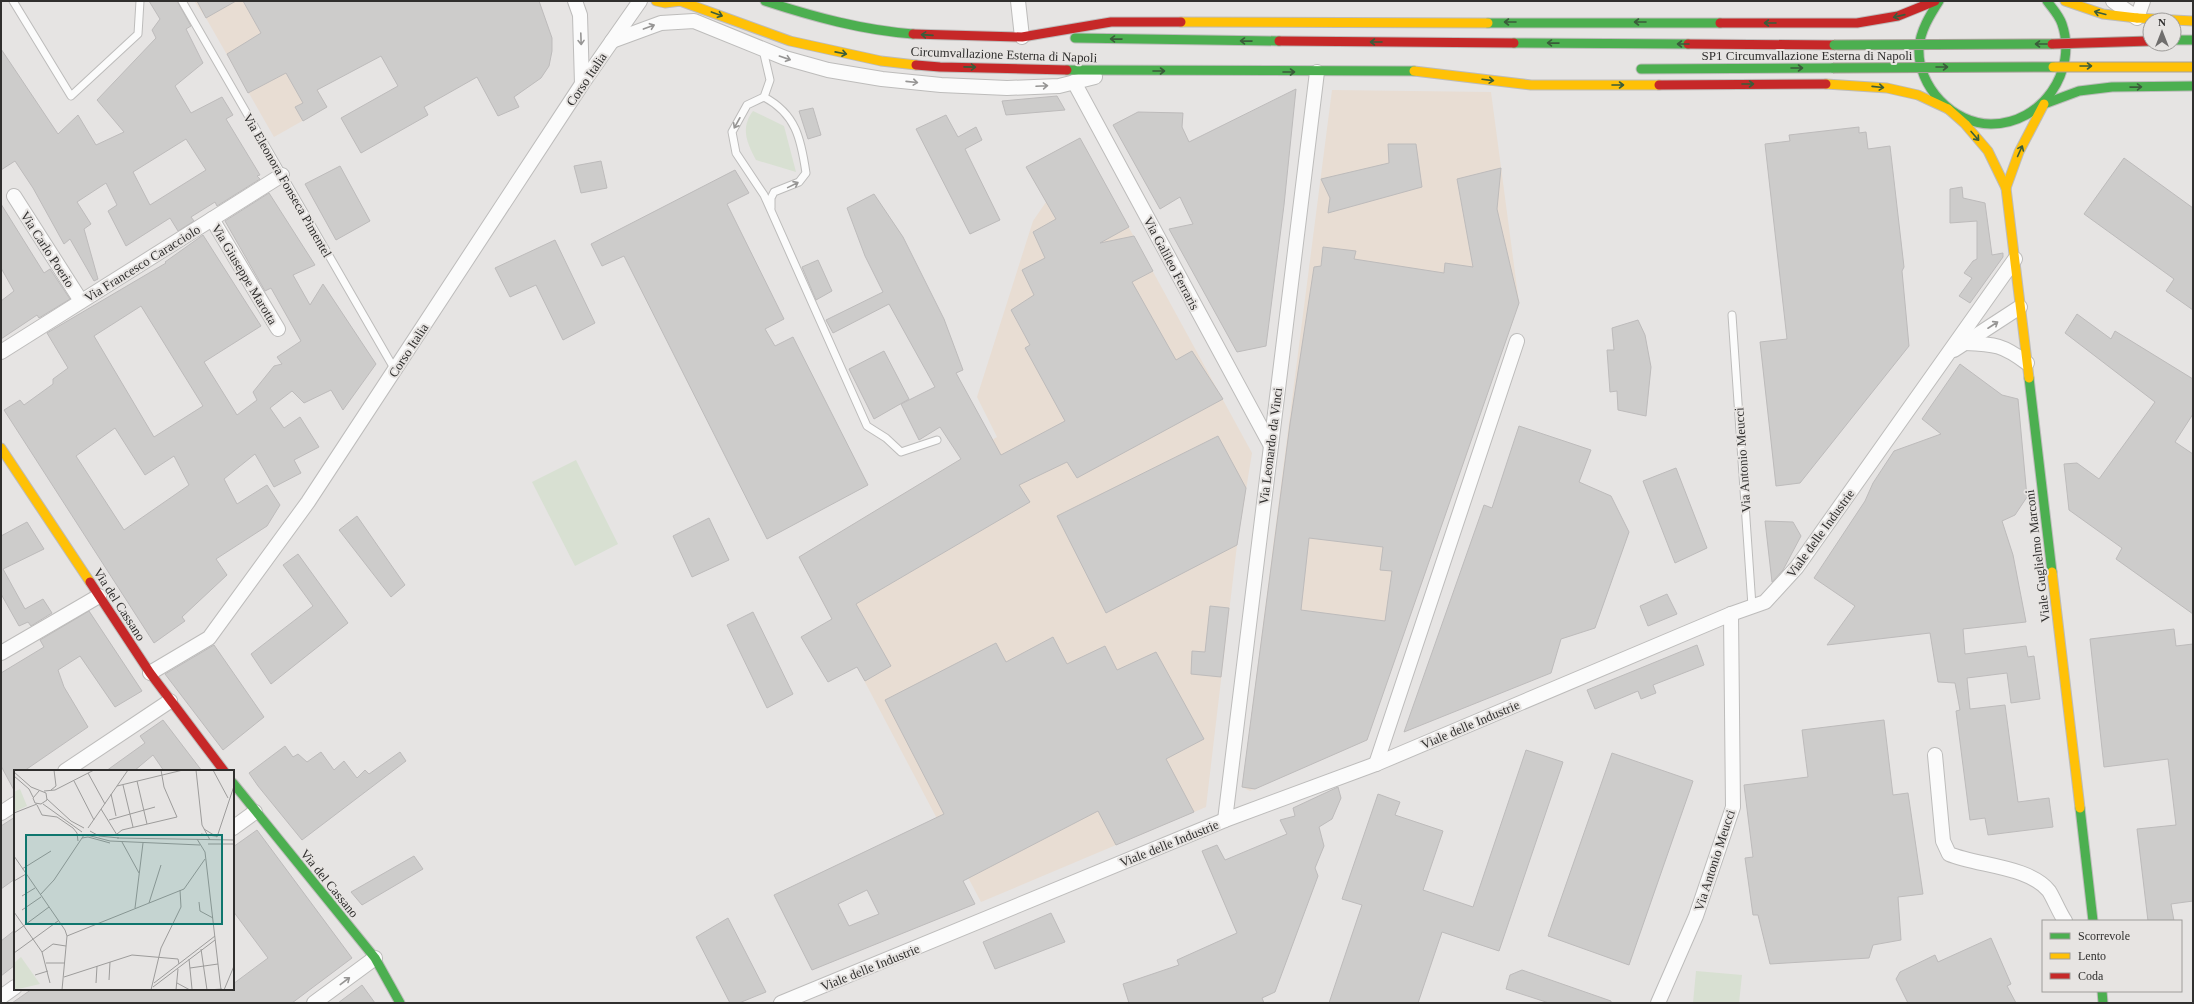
<svg xmlns="http://www.w3.org/2000/svg" width="2194" height="1004" font-family="Georgia,serif">
  <style>
    .industrial { fill: #e8ddd3 }
    .grass { fill: #d8e0d2 }
    .building { fill: #cdcccb; stroke: #bdbbbb; fill-rule: evenodd }
    .lines { fill: none; stroke-linecap: round; stroke-linejoin: round }
    .lane-casing { stroke: #bdbcbb; stroke-width: 9 }
    .street-casing { stroke: #bdbcbb; stroke-width: 16 }
    .fast-casing { stroke: #bdbcbb; stroke-width: 11 }
    .slow-casing { stroke: #bdbcbb; stroke-width: 11 }
    .jam-casing { stroke: #bdbcbb; stroke-width: 11 }
    .lane { stroke: #fbfbfb; stroke-width: 7 }
    .street { stroke: #fbfbfb; stroke-width: 14 }
    .fast { stroke: #4caf50; stroke-width: 9 }
    .slow { stroke: #ffc107; stroke-width: 9 }
    .jam { stroke: #c62828; stroke-width: 9 }
    .fast-bridge-casing { stroke: #a7a098; stroke-width: 11; stroke-linecap: butt }
    .slow-bridge-casing { stroke: #a7a098; stroke-width: 11; stroke-linecap: butt }
    .jam-bridge-casing { stroke: #a7a098; stroke-width: 11; stroke-linecap: butt }
    .fast-bridge { stroke: #4caf50; stroke-width: 9 }
    .slow-bridge { stroke: #ffc107; stroke-width: 9 }
    .jam-bridge { stroke: #c62828; stroke-width: 9 }
    .oneway { stroke: #3a5c3a }
    .oneway2 { stroke: #969594 }
    .labels { text-anchor: middle; stroke-width: 4; stroke-linejoin: round; paint-order: stroke }
    .street-label { font-size: 13px; fill: #302f2e; stroke: #e7e4e2 }
    .inset-road { fill: none; stroke: #9d9c9b; stroke-width: 1 }
    .view { fill: #0f766e; fill-opacity: 0.15; stroke: #0f766e; stroke-width: 2 }
    .inset-edge { fill: none; stroke: #302f2e; stroke-width: 2 }
  </style>
  <rect width="100%" height="100%" fill="#e6e4e3"/>
  <g class="industrial">
    <polygon points="194,1 269,1 327,107 274,137 206,18"/>
    <polygon points="1332,90 1491,92 1519,303 1367,740 1250,791 1242,787"/>
    <polygon points="1080,138 1252,453 1237,545 1206,807 981,902 799,557 997,437 977,397 1033,221 1046,202 1026,167"/>
  </g>
  <g class="grass">
    <path d="M753,111L784,126L796,172L756,160C747,143 740,128 753,111Z"/>
    <polygon points="576,460 618,544 575,566 532,482"/>
    <polygon points="1696,971 1742,975 1739,1003 1693,1003"/>
  </g>
  <g class="building">
    <path d="M149,1H177L191,26L186,29L203,63L175,86L191,113L222,97L233,115L226,119L260,175L257,176L260,179L217,206L215,202L191,217L194,221L178,231L170,218L126,246L108,211L117,205L106,183L77,202L91,224L84,229L98,279L94,281L70,239L64,244L33,188L15,161L1,170V49L58,134L78,115L96,145L124,132L97,100L156,38L152,30L160,19ZM186,139L206,170L150,205L133,172Z"/>
    <polygon points="197,1 236,1 206,18"/>
    <polygon points="243,1 539,1 552,38 552,51 549,66 541,78 514,97 519,107 498,116 477,77 424,107 428,115 361,153 341,118 398,86 381,56 317,90 327,107 303,121 295,107 303,103 286,73 248,93 227,54 261,33"/>
    <polygon points="1296,89 1284,205 1266,346 1237,352 1169,229 1193,224 1180,197 1160,209 1113,125 1138,112 1183,113 1182,127 1189,142"/>
    <polygon points="1057,96 1065,110 1006,115 1002,101"/>
    <polygon points="813,108 821,135 808,139 799,111"/>
    <polygon points="946,115 958,137 976,127 982,140 965,149 1000,220 970,234 916,129"/>
    <polygon points="1859,127 1859,133 1866,132 1868,149 1890,146 1904,267 1902,271 1909,346 1800,483 1776,486 1760,342 1787,339 1765,144 1790,141 1789,135"/>
    <polygon points="1080,138 1129,227 1100,243 1134,236 1153,271 1132,282 1176,360 1192,351 1223,399 1077,478 1067,462 1019,485 1030,502 856,604 891,666 865,681 857,667 828,682 801,637 832,619 799,557 961,459 940,427 919,440 901,404 935,387 889,304 833,333 826,320 883,292 865,256 847,208 874,194 903,237 944,319 963,370 956,373 1001,455 1065,421 1025,348 1030,345 1011,310 1034,295 1022,270 1045,258 1033,232 1056,219 1026,167"/>
    <polygon points="1388,144 1416,144 1422,187 1328,213 1330,198 1321,179 1389,163"/>
    <polygon points="2124,158 2193,208 2193,310 2166,291 2174,279 2084,214"/>
    <polygon points="601,161 607,188 581,193 574,166"/>
    <polygon points="340,166 370,221 336,240 305,184"/>
    <path d="M1501,168L1497,209L1519,303L1367,740L1255,789L1242,787L1290,424L1314,267L1321,266L1323,247L1356,251L1354,259L1444,273L1445,263L1473,267L1457,179ZM1309,538L1383,547L1380,570L1392,571L1385,621L1301,610Z"/>
    <polygon points="735,170 749,193 727,204 784,319 765,329 775,346 793,337 868,485 767,539 624,256 602,266 591,244"/>
    <polygon points="1962,187 1963,198 1985,203 1992,255 2003,253 2003,257 1970,303 1959,296 1972,278 1964,273 1973,261 1977,259 1977,221 1950,223 1950,189"/>
    <path d="M269,193L315,265L293,275L310,305L323,284L376,364L343,410L331,390L304,403L292,391L270,408L284,428L300,417L319,447L294,460L301,473L274,487L255,454L224,479L237,504L267,485L280,505L267,526L216,559L227,575L182,617L185,621L154,643L4,410L20,400L24,405L53,384V379L68,368L47,333L166,263L165,262L203,235L261,326L204,362L237,415L257,400L253,392L274,366L282,364L277,357L301,341L271,288L265,291L225,221ZM141,306L203,406L154,437L94,336ZM115,428L145,475L174,456L189,485L124,530L76,456Z"/>
    <polygon points="1,204 44,273 50,269 70,299 39,318 37,315 1,339 1,301 14,291 1,268"/>
    <polygon points="555,240 595,323 563,340 536,285 510,297 495,268"/>
    <polygon points="818,260 832,291 816,300 802,267"/>
    <polygon points="2077,314 2111,339 2115,331 2193,379 2193,414 2175,442 2193,454 2193,614 2116,559 2122,548 2069,510 2064,464 2077,463 2099,479 2155,402 2065,333"/>
    <polygon points="1638,320 1645,335 1651,367 1646,416 1618,410 1617,391 1610,392 1607,350 1614,350 1612,328"/>
    <polygon points="884,351 909,399 874,419 849,369"/>
    <polygon points="1960,364 2002,395 2018,399 2027,497 2015,515 2002,521 2013,555 2026,622 1963,629 1965,654 2026,646 2028,657 2034,656 2040,699 2011,703 2007,673 1967,678 1970,709 2005,705 2018,802 2049,798 2053,827 1988,835 1985,818 1970,820 1956,711 1960,710 1955,683 1938,682 1930,633 1827,645 1855,606 1814,578 1865,501 1873,483 1894,451 1941,434 1922,419"/>
    <polygon points="1519,426 1591,450 1579,482 1611,496 1629,532 1595,628 1561,639 1551,673 1404,732 1484,505 1492,508"/>
    <polygon points="1218,436 1246,488 1237,545 1106,613 1057,516"/>
    <polygon points="1676,468 1707,548 1675,563 1643,481"/>
    <polygon points="357,516 405,585 391,597 339,530"/>
    <polygon points="709,518 729,560 692,577 673,536"/>
    <polygon points="1765,521 1793,522 1801,536 1783,570 1772,582"/>
    <polygon points="27,522 44,549 3,569 25,609 43,599 52,613 31,626 28,622 19,626 1,594 1,536"/>
    <polygon points="298,554 348,623 271,684 251,654 313,606 283,565"/>
    <polygon points="1667,594 1677,614 1648,626 1640,606"/>
    <polygon points="1210,606 1229,608 1221,677 1191,674 1192,651 1205,652"/>
    <polygon points="89,611 142,691 115,707 80,656 58,670 64,687 88,727 24,771 15,771 15,792 1,766 1,673 44,647 40,640"/>
    <polygon points="753,612 793,694 767,708 727,625"/>
    <polygon points="2174,629 2176,646 2193,644 2193,901 2171,904 2174,921 2148,921 2137,829 2176,825 2168,759 2104,767 2090,639"/>
    <path d="M1053,637L1067,664L1105,646L1117,670L1156,652L1204,739L1166,759L1194,812L1116,845L1098,811L963,881L975,904L812,970L774,895L944,814L885,700L996,643L1006,662ZM867,890L879,914L849,926L838,904Z"/>
    <polygon points="214,645 264,717 223,750 165,674"/>
    <polygon points="1697,645 1704,665 1653,685 1656,693 1641,699 1638,691 1595,709 1587,690"/>
    <polygon points="163,720 202,771 164,771 153,755 134,771 106,771 145,743 140,736"/>
    <polygon points="1884,720 1893,795 1908,793 1923,894 1898,897 1901,940 1873,945 1869,958 1770,964 1758,915 1753,915 1745,858 1753,857 1744,785 1808,777 1802,730"/>
    <polygon points="285,746 293,757 298,754 307,762 321,752 334,770 344,761 357,778 365,770 369,774 400,752 406,761 302,840 258,786 249,773"/>
    <polygon points="1526,750 1563,762 1499,951 1442,932 1418,1003 1329,1003 1362,905 1342,899 1378,794 1400,802 1395,815 1443,831 1423,890 1473,907"/>
    <polygon points="1612,753 1693,781 1629,965 1548,936"/>
    <polygon points="1338,787 1341,798 1332,819 1319,827 1324,846 1315,868 1318,876 1275,992 1262,998 1264,1003 1129,1003 1123,984 1179,965 1177,960 1237,933 1202,851 1217,845 1225,860 1287,834 1280,820 1295,816 1293,808"/>
    <polygon points="15,817 15,879 1,889 1,826"/>
    <polygon points="257,830 352,958 292,1003 12,1003 32,989 233,989 233,984 268,958 233,911 233,847"/>
    <polygon points="414,856 423,869 362,905 351,892"/>
    <polygon points="1051,913 1065,942 995,969 983,942"/>
    <polygon points="728,918 766,992 739,1003 730,1003 696,937"/>
    <polygon points="15,930 15,965 1,976 1,941"/>
    <polygon points="1991,938 2011,984 2007,986 2016,1003 1908,1003 1896,979 1900,972 1935,955 1938,962"/>
    <polygon points="1522,970 1611,1001 1611,1003 1549,1003 1506,989 1510,975"/>
    <polygon points="362,985 375,1003 338,1003"/>
  </g>
  <g class="lines">
    <defs>
      <g id="lane">
        <polyline points="13,1 71,96 138,34 140,1"/>
        <polyline points="182,1 395,370"/>
        <polyline points="763,50 770,80 764,97 747,105 732,132 736,153 764,195 867,426 886,438 901,452 937,440"/>
        <path d="M764,97C796,114 801,139 806,173L799,182L774,192L771,198V208"/>
        <polyline points="1732,315 1752,606"/>
      </g>
      <g id="street">
        <polyline points="575,1 580,15 582,84"/>
        <polyline points="1018,1 1022,37"/>
        <polyline points="2113,1 2137,18 2143,1"/>
        <polyline points="612,41 661,23 694,21 785,58 828,70 882,79 941,85 1007,88 1059,86 1095,77"/>
        <polyline points="1074,82 1270,444"/>
        <polyline points="14,196 81,301"/>
        <polyline points="212,219 278,329"/>
        <path d="M1965,343C1995,344 2003,345 2027,363"/>
        <polyline points="1954,350 2020,307"/>
        <polyline points="1,352 282,175"/>
        <polyline points="1,653 99,596"/>
        <polyline points="150,673 209,638 308,502 582,84 640,1"/>
        <path d="M1935,755L1943,841L1949,854C1978,866 2029,866 2049,891C2054,899 2059,912 2065,921"/>
        <polyline points="1376,764 1517,341"/>
        <polyline points="65,771 170,701"/>
        <polyline points="1,813 15,804"/>
        <polyline points="1225,820 1317,72"/>
        <polyline points="233,828 255,812"/>
        <polyline points="1,997 15,987"/>
        <polyline points="314,1003 375,958"/>
        <polyline points="781,1003 1225,820 1376,764 1731,614 1765,602 1797,567 2015,259"/>
        <polyline points="1658,1003 1696,916 1733,807 1731,614"/>
      </g>
      <g id="fast">
        <path d="M765,1C814,17 862,30 913,34"/>
        <path d="M1939,1C1930,15 1920,31 1919,48C1917,86 1953,124 1991,124C2042,124 2078,71 2062,24C2059,15 2052,8 2047,1"/>
        <polyline points="1488,23 1720,23"/>
        <polyline points="1075,38 1279,41"/>
        <polyline points="2174,40 2193,40"/>
        <polyline points="1514,43 1688,44"/>
        <polyline points="1641,69 1833,68"/>
        <polyline points="1067,70 1414,71"/>
        <polyline points="2044,104 2079,91 2112,87 2193,86"/>
        <polyline points="2029,378 2052,572"/>
        <polyline points="233,783 375,958 400,1003"/>
        <polyline points="2080,808 2093,921"/>
        <polyline points="2102,991 2103,1003"/>
      </g>
      <g id="slow">
        <polyline points="656,1 665,3 681,1"/>
        <polyline points="680,1 790,41 881,61 916,65"/>
        <polyline points="2065,1 2103,14 2137,18"/>
        <polyline points="2137,18 2193,21"/>
        <polyline points="1181,22 1488,23"/>
        <polyline points="1414,71 1531,85 1659,85"/>
        <polyline points="1826,84 1887,88 1918,95 1948,109"/>
        <polyline points="1948,109 1965,124 1988,151 2006,188 2029,378"/>
        <polyline points="2006,188 2019,152 2044,104"/>
        <polyline points="1,448 90,582"/>
        <polyline points="2052,572 2080,808"/>
      </g>
      <g id="jam">
        <polyline points="1720,23 1857,23 1898,16 1935,1"/>
        <polyline points="913,34 1022,37 1111,22 1181,22"/>
        <polyline points="1279,41 1514,43"/>
        <polyline points="1688,44 1834,45"/>
        <polyline points="916,65 940,67 1067,70"/>
        <polyline points="1659,85 1826,84"/>
        <polyline points="90,582 150,673 224,771"/>
      </g>
    </defs>
    <use href="#lane" class="lane-casing"/>
    <use href="#street" class="street-casing"/>
    <use href="#fast" class="fast-casing"/>
    <use href="#slow" class="slow-casing"/>
    <use href="#jam" class="jam-casing"/>
    <use href="#lane" class="lane"/>
    <use href="#street" class="street"/>
    <use href="#fast" class="fast"/>
    <use href="#slow" class="slow"/>
    <use href="#jam" class="jam"/>
    <defs>
      <g id="fast-bridge">
        <polyline points="1834,45 2052,44"/>
        <polyline points="1833,68 2053,67"/>
      </g>
      <polyline id="slow-bridge" points="2053,67 2193,67"/>
      <polyline id="jam-bridge" points="2052,44 2150,41"/>
    </defs>
    <use href="#fast-bridge" class="fast-bridge-casing"/>
    <use href="#slow-bridge" class="slow-bridge-casing"/>
    <use href="#jam-bridge" class="jam-bridge-casing"/>
    <use href="#fast-bridge" class="fast-bridge"/>
    <use href="#slow-bridge" class="slow-bridge"/>
    <use href="#jam-bridge" class="jam-bridge"/>
  </g>
  <defs><path id="oneway-shaft" d="M-6 0H5M1.5-3L5.5 0L1.5 3" fill="none" stroke-width="1.6" stroke-linecap="round" stroke-linejoin="round"/></defs>
  <g class="oneway">
    <use href="#oneway-shaft" transform="translate(2100 13) rotate(-165)"/>
    <use href="#oneway-shaft" transform="translate(717 14) rotate(20)"/>
    <use href="#oneway-shaft" transform="translate(1899 16) rotate(167)"/>
    <use href="#oneway-shaft" transform="translate(1510 22) rotate(-180)"/>
    <use href="#oneway-shaft" transform="translate(1640 22) rotate(-180)"/>
    <use href="#oneway-shaft" transform="translate(1770 23) rotate(-180)"/>
    <use href="#oneway-shaft" transform="translate(927 35) rotate(-176)"/>
    <use href="#oneway-shaft" transform="translate(1116 39) rotate(-179)"/>
    <use href="#oneway-shaft" transform="translate(1246 41) rotate(-179)"/>
    <use href="#oneway-shaft" transform="translate(1376 42) rotate(180)"/>
    <use href="#oneway-shaft" transform="translate(1553 43) rotate(-179)"/>
    <use href="#oneway-shaft" transform="translate(1683 44) rotate(-180)"/>
    <use href="#oneway-shaft" transform="translate(2041 44) rotate(180)"/>
    <use href="#oneway-shaft" transform="translate(841 53) rotate(11)"/>
    <use href="#oneway-shaft" transform="translate(2086 66)"/>
    <use href="#oneway-shaft" transform="translate(970 67) rotate(1)"/>
    <use href="#oneway-shaft" transform="translate(1942 67)"/>
    <use href="#oneway-shaft" transform="translate(1797 68)"/>
    <use href="#oneway-shaft" transform="translate(1159 71)"/>
    <use href="#oneway-shaft" transform="translate(1289 72)"/>
    <use href="#oneway-shaft" transform="translate(1488 80) rotate(7)"/>
    <use href="#oneway-shaft" transform="translate(1748 84)"/>
    <use href="#oneway-shaft" transform="translate(1618 85)"/>
    <use href="#oneway-shaft" transform="translate(1878 87) rotate(6)"/>
    <use href="#oneway-shaft" transform="translate(2136 87) rotate(-1)"/>
    <use href="#oneway-shaft" transform="translate(1975 136) rotate(49)"/>
    <use href="#oneway-shaft" transform="translate(2020 151) rotate(-66)"/>
  </g>
  <g class="oneway2">
    <use href="#oneway-shaft" transform="translate(649 27) rotate(-20)"/>
    <use href="#oneway-shaft" transform="translate(581 39) rotate(88)"/>
    <use href="#oneway-shaft" transform="translate(785 58) rotate(19)"/>
    <use href="#oneway-shaft" transform="translate(912 82) rotate(6)"/>
    <use href="#oneway-shaft" transform="translate(1042 86) rotate(-3)"/>
    <use href="#oneway-shaft" transform="translate(737 123) rotate(119)"/>
    <use href="#oneway-shaft" transform="translate(793 185) rotate(-26)"/>
    <use href="#oneway-shaft" transform="translate(1993 325) rotate(-33)"/>
    <use href="#oneway-shaft" transform="translate(345 981) rotate(-37)"/>
  </g>
  <g class="labels">
    <g class="street-label">
      <text transform="translate(1004 54) rotate(2)" y="5">Circumvallazione Esterna di Napoli</text>
      <text x="1807" y="60">SP1 Circumvallazione Esterna di Napoli</text>
      <text transform="translate(586 79) rotate(-56)" y="5">Corso Italia</text>
      <text transform="translate(288 185) rotate(60)" y="5">Via Eleonora Fonseca Pimentel</text>
      <text transform="translate(48 249) rotate(57)" y="5">Via Carlo Poerio</text>
      <text transform="translate(142 263) rotate(-32)" y="5">Via Francesco Caracciolo</text>
      <text transform="translate(1172 263) rotate(62)" y="5">Via Galileo Ferraris</text>
      <text transform="translate(245 274) rotate(59)" y="5">Via Giuseppe Marotta</text>
      <text transform="translate(408 350) rotate(-57)" y="5">Corso Italia</text>
      <text transform="translate(1270 446) rotate(-83)" y="5">Via Leonardo da Vinci</text>
      <text transform="translate(1742 460) rotate(-94)" y="5">Via Antonio Meucci</text>
      <text transform="translate(1820 533) rotate(-54)" y="5">Viale delle Industrie</text>
      <text transform="translate(2037 556) rotate(-97)" y="5">Viale Guglielmo Marconi</text>
      <text transform="translate(120 604) rotate(57)" y="5">Via del Cassano</text>
      <text transform="translate(1470 724) rotate(-23)" y="5">Viale delle Industrie</text>
      <text transform="translate(1169 843) rotate(-22)" y="5">Viale delle Industrie</text>
      <text transform="translate(1714 860) rotate(-72)" y="5">Via Antonio Meucci</text>
      <text transform="translate(330 883) rotate(51)" y="5">Via del Cassano</text>
      <text transform="translate(870 967) rotate(-22)" y="5">Viale delle Industrie</text>
    </g>
  </g>
  <g transform="translate(14 770)">
    <rect width="220" height="220" fill="#e6e4e3"/>
    <path d="M7,187L26,214L0,220V193Z" fill="#d8e0d2"/>
    <path d="M6,19L13,36L0,42V22Z" fill="#d8e0d2"/>
    <path class="inset-road" d="M182,0L188,55L196,70M199,0L214,28M0,2L17,17L32,23L33,30L27,34L21,33L19,28L25,21M74,3L91,34M0,6L15,19L19,27M60,11L80,50M123,11L133,54M109,15L119,57M103,16L169,0M37,20L42,16L40,0M30,21L41,20L80,0M97,24L102,46M33,29L57,51L70,58M29,34L68,62M23,35L28,45L43,47L59,58L63,63L64,71M87,39L103,65M0,43L23,34M95,50L141,37M74,58L114,0M190,59L203,67L220,16M76,61L85,66L105,68M103,64L108,60L163,47L150,17L147,0M187,64L201,66M73,65L96,71L186,75M68,68L74,67L96,73M103,68L220,70M183,69L191,82L207,220M108,72L125,103M194,74H220M0,86L51,160L53,166L48,220M8,99L37,81M0,111L12,104M26,125L40,110L70,65M8,126L21,118M185,132L186,141L199,148M135,133L147,95M121,138L129,73M8,140L27,127M0,142L28,182L36,213M0,163L35,137M53,166L170,119L191,89M187,179L193,220M28,182L39,174L52,176M0,183L44,151M175,189L178,219M32,193H51M176,198L204,194M21,205L34,201M50,207L118,185L164,189L165,194M95,210L96,192M82,213L83,196M140,213L201,166M163,213L176,220M139,217L201,170M137,220L147,178L167,137L166,120M162,220L164,199M193,220L208,219M210,220L220,196"/>
    <path class="view" d="M12,65H208V154H12Z"/>
    <rect width="220" height="220" class="inset-edge"/>
  </g>
  <rect width="2194" height="1004" fill="none" stroke="#302f2e" stroke-width="4"/>
  <rect x="2042" y="920" width="140" height="72" fill="#e7e4e2" stroke="#9e9c9a"/>
  <rect x="2050" y="933" width="20" height="6" fill="#4caf50" stroke="#9e9c9a"/>
  <text x="2078" y="940" font-size="12" fill="#302f2e">Scorrevole</text>
  <rect x="2050" y="953" width="20" height="6" fill="#ffc107" stroke="#9e9c9a"/>
  <text x="2078" y="960" font-size="12" fill="#302f2e">Lento</text>
  <rect x="2050" y="973" width="20" height="6" fill="#c62828" stroke="#9e9c9a"/>
  <text x="2078" y="980" font-size="12" fill="#302f2e">Coda</text>
  <g transform="translate(2162 32)"><circle r="19" fill="#e7e4e2" stroke="#9e9c9a"/>
  <path d="M0-3L7 15L0 10L-7 15Z" fill="#706e6d"/>
  <text y="-6" font-size="11" font-weight="bold" text-anchor="middle" fill="#302f2e">N</text>
  </g>
</svg>
